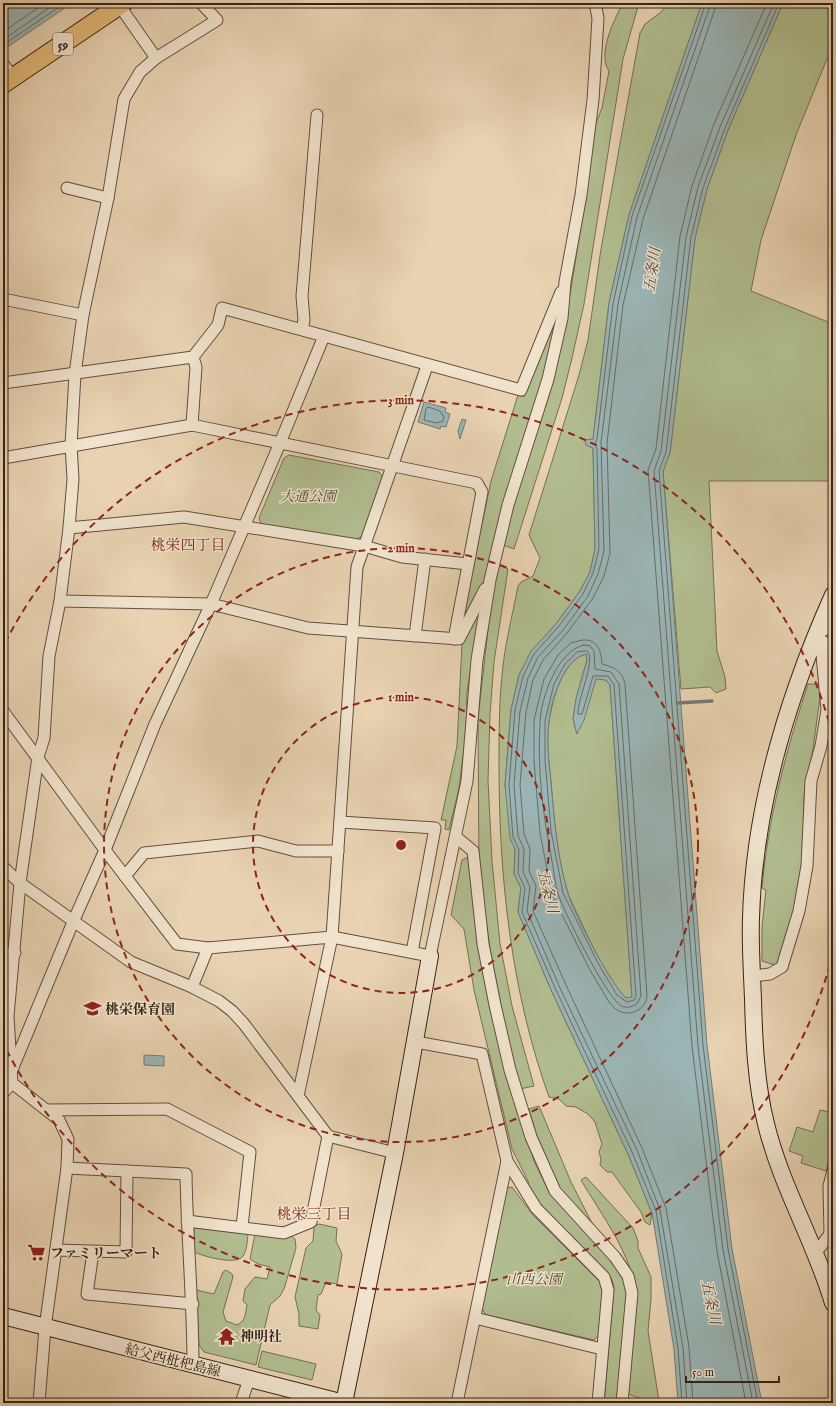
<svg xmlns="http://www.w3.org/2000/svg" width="836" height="1406" font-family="'IM FELL English','Noto Serif JP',serif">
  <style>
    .green { fill: #b1bd8f; stroke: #747054 }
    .water { fill: #9ab5b5; stroke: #727b76; fill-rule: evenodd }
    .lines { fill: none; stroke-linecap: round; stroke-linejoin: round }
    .shore { stroke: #686c66; stroke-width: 1 }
    .stream { stroke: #727b76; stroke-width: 3.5 }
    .street-casing { stroke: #624f3e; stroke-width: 13 }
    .secondary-casing { stroke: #362318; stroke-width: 18 }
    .primary-casing { stroke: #362318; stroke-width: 20 }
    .street { stroke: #f0e2cc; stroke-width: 11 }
    .secondary { stroke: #f0e2cc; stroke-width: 16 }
    .primary { stroke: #e4b978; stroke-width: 18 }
    .ring { fill: none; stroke: #8f2418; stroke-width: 2; stroke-dasharray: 7 5 }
    .labels { text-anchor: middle; stroke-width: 3; stroke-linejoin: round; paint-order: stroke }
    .shield { fill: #f0e2cc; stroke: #6e5c4e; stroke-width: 1 }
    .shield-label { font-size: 13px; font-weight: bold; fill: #362318 }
    .park-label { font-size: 14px; font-style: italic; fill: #554a36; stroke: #f0e2cc }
    .poi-label { font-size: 14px; font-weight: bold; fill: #362318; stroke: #f0e2cc; text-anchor: start }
    .street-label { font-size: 14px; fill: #362318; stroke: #f0e2cc }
    .water-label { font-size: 15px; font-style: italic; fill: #4f483f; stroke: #f0e2cc }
    .neighbourhood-label { font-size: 15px; fill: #7a1f14; stroke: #f0e2cc }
    .centre { fill: #8f2418; stroke: #f0e2cc; stroke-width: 2 }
    .ring-label { font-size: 12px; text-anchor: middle; font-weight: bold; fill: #8f2418; stroke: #f0e2cc; stroke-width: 3; stroke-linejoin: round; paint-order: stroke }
  </style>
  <rect width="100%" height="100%" fill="#e8d2b1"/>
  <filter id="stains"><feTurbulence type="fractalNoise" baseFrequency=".005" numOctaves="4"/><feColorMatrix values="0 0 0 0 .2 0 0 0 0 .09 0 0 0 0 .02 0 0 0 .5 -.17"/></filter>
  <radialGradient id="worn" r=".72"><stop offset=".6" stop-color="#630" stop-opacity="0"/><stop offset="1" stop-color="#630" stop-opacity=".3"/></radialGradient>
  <g class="green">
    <path d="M623,3H639L623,59L584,304L572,358L562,398L514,549L503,545L512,507L552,386L565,325L585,202L596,123L602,108L609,71C597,54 614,20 623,3Z"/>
    <path d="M669,3H702L629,215L609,303L593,439L585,440L586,445L593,448L595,549L590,572L580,591L556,624L531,652L519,675L511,710L505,785L515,850L514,874L521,888L518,912L552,992L628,1154L652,1213L650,1225L645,1222L641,1212L612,1172H607L600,1165L601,1159L599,1152L602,1144L595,1122L588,1114L576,1107L566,1106L559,1099L549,1097C511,991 499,878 499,766C499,733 499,699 503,666C506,639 513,613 518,586L521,582L533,576L540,558L529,535L579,375L588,340L601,249L640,33L645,24L660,13Z"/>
    <polygon points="783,3 833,3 833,44 796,135 761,240 751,291 833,324 833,481 709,481 717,651 725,677 726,689 716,693 710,687 681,689 663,471 670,453 695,238 707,189 728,130"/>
    <polygon points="558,315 540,390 485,580 460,629 491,481 518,395 524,397"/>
    <polygon points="289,455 379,472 383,477 364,535 357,539 262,527 259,518 284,458"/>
    <polygon points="498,565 508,569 494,662 490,714 488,780 492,861 500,944 512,1006 534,1086 520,1089 507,1036 490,949 479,871 478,718 493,586"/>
    <polygon points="482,600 467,691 466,742 464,748 459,788 449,830 445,829 446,820 441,820 457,746 462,643"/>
    <path d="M586,654L587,660L576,699L573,719L577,734L596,678L606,680L610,685L632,997L626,998C607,980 589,939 578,915C574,907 569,898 567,890C557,855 554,818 551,782C549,763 546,741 549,722C552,700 563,659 586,654Z"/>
    <path d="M808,684H819L820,697L813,749L804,795V839L798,901L778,966L762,961V927L766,890L762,888C768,818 786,751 808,684Z"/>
    <polygon points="468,857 479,951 515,1103 534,1161 549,1192 610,1259 622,1276 627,1291 617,1403 604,1403 614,1288 612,1279 544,1209 530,1190 528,1181 512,1149 474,990 464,929 451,915 462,860"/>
    <polygon points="833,1101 833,1143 826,1171 801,1163 803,1156 789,1151 797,1127 813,1132 820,1110 830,1112"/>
    <polygon points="539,1106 571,1182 592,1223 560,1189 537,1137 529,1109"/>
    <path d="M586,1177L633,1228L638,1241V1248L651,1277V1299L648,1331L659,1401L653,1403L649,1398L642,1399L628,1394L636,1297C633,1255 602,1216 581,1180Z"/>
    <polygon points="512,1187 533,1215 600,1282 603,1289 599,1335 594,1340 486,1315 482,1309 505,1188"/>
    <polygon points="319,1224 337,1228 336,1241 342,1254 337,1284 326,1282 321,1294 318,1295 316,1310 320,1315 318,1329 299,1326 299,1314 295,1297 306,1248 313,1241 314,1226"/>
    <path d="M196,1228L248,1234C247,1241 247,1251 243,1256C236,1266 203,1256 194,1252L192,1233Z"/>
    <path d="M255,1234L290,1235L295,1239L296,1248L284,1289L280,1296L270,1305L256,1365L204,1352L199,1345L196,1290L214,1294L223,1272L226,1270L232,1274L233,1277L223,1312L226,1321L237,1325C246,1321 245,1314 247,1305L243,1301L245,1289L255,1277L267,1279L270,1267L258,1264L250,1259Z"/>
    <polygon points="262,1351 316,1364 312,1380 258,1367"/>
  </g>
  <g class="water">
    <polygon points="3,3 72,3 3,50"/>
    <path d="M702,3H783L728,130L707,189L695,238L670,453L663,471L707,1045L732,1249L762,1403H678L674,1349L652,1213L628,1154L552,992L518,912L521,888L514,874L515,850L510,838L505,785L511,710L519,675L531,651L556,624L580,591L590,572L595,549L593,448L586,445L585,440L593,439L609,303L629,215ZM586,654L587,660L576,699L573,719L577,734L584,720L596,679L606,680L610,685L632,997L626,998C611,984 572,911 567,890C557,855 554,818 551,782C549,763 546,741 549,722C551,701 563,659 586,654Z"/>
    <polygon points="424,402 446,408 445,412 450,414 446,427 441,426 440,429 418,422"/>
    <polygon points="462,419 466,420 460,439 458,431"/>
    <polygon points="144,1055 164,1056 164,1066 144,1065"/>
  </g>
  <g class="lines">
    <g class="shore">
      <polyline points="3,32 45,3"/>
      <polyline points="3,40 56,3"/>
      <polyline points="3,45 65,3"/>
      <polygon points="428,407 440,411 444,417 443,421 437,423 424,420 426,409"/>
      <path d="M583,640C598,639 601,651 602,664C613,667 622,670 625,684L647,996C646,1008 633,1016 621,1012C616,1010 612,1006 609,1002L590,970L552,895L540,833L534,761V720L544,679L558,655L571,643Z"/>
      <path d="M584,645L590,646L594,651L595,669L611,672L619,684L641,996L637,1004C632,1007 625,1009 620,1005C605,994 565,914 558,894C555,884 554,872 552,861C543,816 537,768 540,722C541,698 557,651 584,645Z"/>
      <path d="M587,651C597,658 577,700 578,714H582L593,676H608L614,685L636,996L634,1000L627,1002L617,995L599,965L563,893L551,831L545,760V721L554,684L565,664L577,652Z"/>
      <polyline points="682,1403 678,1348 656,1211 632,1152 556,990 522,912 525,888 518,873 519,850 513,837 509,785 515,710 523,676 534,654 559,626 583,594 593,573 599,549 597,449 595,443 597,439 613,304 632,216 706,3"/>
      <polyline points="687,1403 683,1348 660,1210 637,1150 560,988 527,911 530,887 523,872 524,849 518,836 514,785 520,711 528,678 538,657 563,630 588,596 598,574 604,551 601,443 618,304 637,217 711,3"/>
      <polyline points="693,1403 689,1347 666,1208 642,1148 566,985 533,911 536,886 529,871 530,849 524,834 520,785 526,712 533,680 543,660 567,633 593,598 604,576 610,553 607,443 623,305 643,219 717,3"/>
      <polyline points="746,1403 717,1251 692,1046 648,470 656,449 680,236 692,186 714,124 767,3"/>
      <polyline points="753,1403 723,1250 698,1046 654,471 661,451 686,237 698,187 720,127 774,3"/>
      <polyline points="758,1403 728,1249 703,1045 659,471 666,452 691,237 703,188 725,128 779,3"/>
    </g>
    <polyline class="stream" points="677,703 712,701"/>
    <defs>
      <g id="street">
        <polyline points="119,5 156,58"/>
        <polyline points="3,64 13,77"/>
        <polyline points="67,188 108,198"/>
        <polyline points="3,299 83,315"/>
        <polyline points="302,329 304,320 302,296 317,115"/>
        <polyline points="3,383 193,357 218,325 222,308 521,390 561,292"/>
        <polyline points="192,425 196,367 193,357"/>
        <polyline points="3,458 192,425 477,483 482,492 454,639"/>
        <polyline points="69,528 184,517 364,546 402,557 468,564"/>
        <polyline points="60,601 211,604 308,628 459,639 485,589"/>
        <polyline points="815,635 830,627 833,621"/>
        <polyline points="415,636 425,559"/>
        <polyline points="815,636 828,645 833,660"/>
        <polyline points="3,711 105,850 177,944 208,948 332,937 430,956 467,781 477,660 490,580 508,505 548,379 562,318 565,282 581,195 593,100 598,18 595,3"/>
        <polyline points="340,822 435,828 412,952"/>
        <polyline points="456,837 473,851 483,944 495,1005 510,1070 531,1137 555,1191 615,1257 628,1276 632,1293 622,1403"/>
        <polyline points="3,867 20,883 131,962 192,987 219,1001 232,1011 244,1024 328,1136 395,1153"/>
        <polyline points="125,876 144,853 258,841 296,851 338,851"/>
        <polyline points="3,953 15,953"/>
        <polyline points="752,976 770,974 782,967 799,911 807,866 811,781 821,746 827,710 822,655 815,636"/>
        <polyline points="192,987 208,948"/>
        <polyline points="416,1042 482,1054 507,1161 536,1208 604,1277 608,1290 598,1403"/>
        <polyline points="12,1070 73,922 105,850 155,724 211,604 280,443 324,336"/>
        <polyline points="3,1093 12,1083"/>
        <polyline points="298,1096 332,937 357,567 427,366"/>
        <polyline points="48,1110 167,1109 250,1152 242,1227"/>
        <path d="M67,1168L186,1174C187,1238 193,1301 193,1364"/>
        <polyline points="187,1221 284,1233 311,1222 328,1136"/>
        <polyline points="56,1250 126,1252 127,1171"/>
        <polyline points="93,1252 87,1294 193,1304"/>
        <polyline points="815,1254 830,1234 829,1186 833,1171"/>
        <polyline points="475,1318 602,1349"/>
        <polyline points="39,1403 45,1328 67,1168 68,1139 59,1120 12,1083 8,1016 20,883 38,757 44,738 49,656 60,601 69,528 73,479 71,445 75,374 83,315 108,198 124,99 140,72 156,58 217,20 201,3"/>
        <polyline points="241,1403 249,1379"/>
        <polyline points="457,1403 507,1161"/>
      </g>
      <g id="secondary">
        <path d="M833,595C788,696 754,807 751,918C750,945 752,973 753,999C754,1040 756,1084 766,1124C781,1186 815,1242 833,1303"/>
        <polyline points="3,1316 344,1403"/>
        <polyline points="344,1403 395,1153 430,956"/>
      </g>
      <polyline id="primary" points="3,84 123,3"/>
    </defs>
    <use href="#street" class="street-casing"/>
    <use href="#secondary" class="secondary-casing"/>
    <use href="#primary" class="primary-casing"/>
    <use href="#street" class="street"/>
    <use href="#secondary" class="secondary"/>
    <use href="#primary" class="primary"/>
  </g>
  <g class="ring">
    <circle cx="401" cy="845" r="148"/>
    <circle cx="401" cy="845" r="297"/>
    <path d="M833 953A445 445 0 0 1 5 1047M5 643A445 445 0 0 1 833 737"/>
  </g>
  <defs>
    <symbol id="school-bare" viewBox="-9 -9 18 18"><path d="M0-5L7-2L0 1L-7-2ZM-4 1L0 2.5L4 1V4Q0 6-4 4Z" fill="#8f2418" stroke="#f0e2cc" stroke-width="2.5" paint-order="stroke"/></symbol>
    <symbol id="supermarket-bare" viewBox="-9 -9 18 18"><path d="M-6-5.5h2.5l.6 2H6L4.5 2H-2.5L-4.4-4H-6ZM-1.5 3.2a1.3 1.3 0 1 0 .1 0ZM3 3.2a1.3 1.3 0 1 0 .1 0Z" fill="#8f2418" stroke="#f0e2cc" stroke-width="2.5" paint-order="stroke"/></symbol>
    <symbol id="temple-bare" viewBox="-9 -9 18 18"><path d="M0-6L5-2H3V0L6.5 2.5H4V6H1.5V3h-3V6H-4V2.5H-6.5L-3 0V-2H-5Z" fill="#8f2418" stroke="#f0e2cc" stroke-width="2.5" paint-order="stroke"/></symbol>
  </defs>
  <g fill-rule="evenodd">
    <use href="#school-bare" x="80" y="996" width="25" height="25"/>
    <use href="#supermarket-bare" x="24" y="1240" width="25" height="25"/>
    <use href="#temple-bare" x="214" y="1324" width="25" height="25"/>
  </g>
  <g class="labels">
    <rect class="shield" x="53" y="33" width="20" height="22" rx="3"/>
    <g class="shield-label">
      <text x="63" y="49">59</text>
    </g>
    <g class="park-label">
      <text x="308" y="501">大通公園</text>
      <text x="534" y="1284">山西公園</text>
    </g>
    <g class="poi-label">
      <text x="105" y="1014">桃栄保育園</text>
      <text x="50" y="1258">ファミリーマート</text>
      <text x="240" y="1341">神明社</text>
    </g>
    <g class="street-label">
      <text transform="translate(173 1360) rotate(14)" y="5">給父西枇杷島線</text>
    </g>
    <g class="water-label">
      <text transform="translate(652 270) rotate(-82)" y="5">五条川</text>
      <text transform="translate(548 891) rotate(76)" y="5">五条川</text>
      <text transform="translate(711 1302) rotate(78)" y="5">五条川</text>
    </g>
    <g class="neighbourhood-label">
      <text x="188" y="550">桃栄四丁目</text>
      <text x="314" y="1219">桃栄三丁目</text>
    </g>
  </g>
  <circle cx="401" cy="845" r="6" class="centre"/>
  <g class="ring-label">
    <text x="401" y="404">3 min</text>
    <text x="401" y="552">2 min</text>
    <text x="401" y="701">1 min</text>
  </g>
  <rect width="836" height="1406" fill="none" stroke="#e8d2b1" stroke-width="16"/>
  <rect x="4" y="4" width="828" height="1398" fill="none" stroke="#362318" stroke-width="2"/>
  <rect x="8" y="8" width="820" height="1390" fill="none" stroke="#362318"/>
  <path d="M686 1376v6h93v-6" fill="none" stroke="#362318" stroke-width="2"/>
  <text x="692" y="1376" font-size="12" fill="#362318" stroke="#f0e2cc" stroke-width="3" paint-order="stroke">50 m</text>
  <rect width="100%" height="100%" filter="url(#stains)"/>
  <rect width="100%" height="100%" fill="url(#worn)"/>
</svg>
